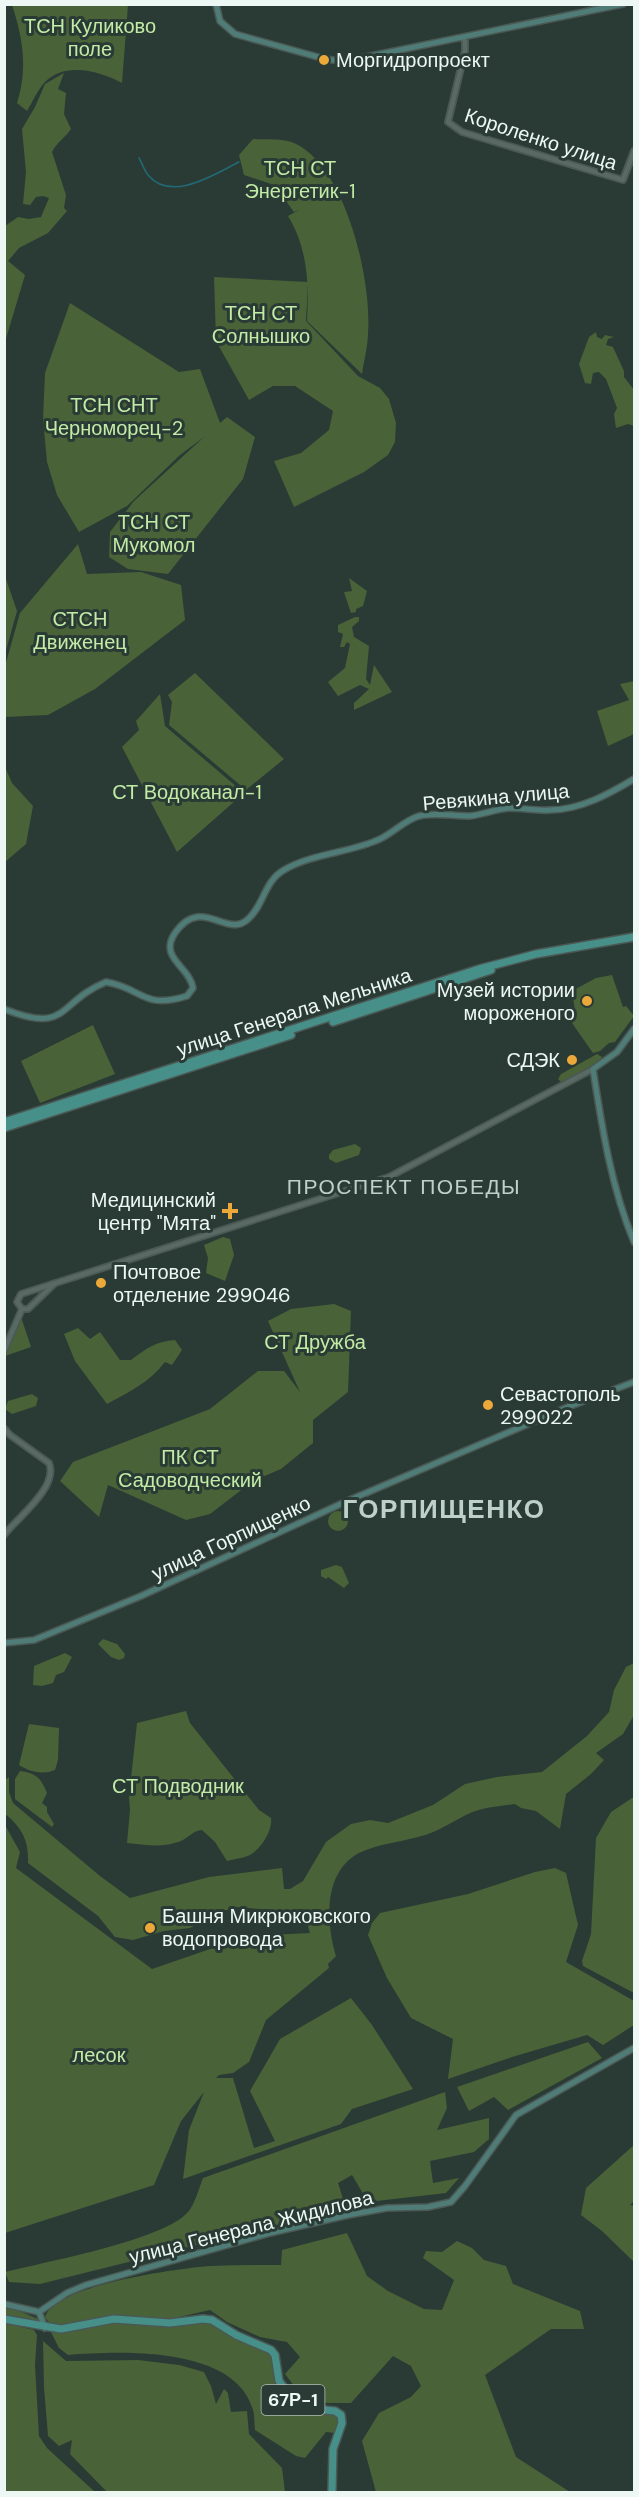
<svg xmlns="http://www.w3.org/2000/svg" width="639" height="2497" font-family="'DM Sans',sans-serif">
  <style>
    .green { fill: #496238 }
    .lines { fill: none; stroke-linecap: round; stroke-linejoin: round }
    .stream { stroke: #226a75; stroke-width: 1.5 }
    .tertiary-casing { stroke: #4b5955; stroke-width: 8 }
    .secondary-casing { stroke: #4b5955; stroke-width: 8 }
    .primary-casing { stroke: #4b5955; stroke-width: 10 }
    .tertiary { stroke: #586a63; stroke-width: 4.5 }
    .secondary { stroke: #4f7c76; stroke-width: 5 }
    .primary { stroke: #478f89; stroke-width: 7 }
    .poi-dot { fill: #eca93a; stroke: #2a3b35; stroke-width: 2 }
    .labels { text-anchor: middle; stroke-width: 6; stroke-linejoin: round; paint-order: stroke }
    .shield { fill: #2a3b35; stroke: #b2bfba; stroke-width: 1.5 }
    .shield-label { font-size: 18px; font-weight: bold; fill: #edf7f3 }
    .park-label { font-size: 20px; fill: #c2eba6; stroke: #2a3b35 }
    .poi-label { font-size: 20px; fill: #edf7f3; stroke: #2a3b35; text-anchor: start }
    .street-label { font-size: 20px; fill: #edf7f3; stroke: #2a3b35 }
    .neighbourhood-label { font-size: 21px; letter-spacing: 1.5px; fill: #bdd1ca; stroke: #2a3b35 }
    .district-label { font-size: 26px; font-weight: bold; letter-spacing: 1.5px; fill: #bdd1ca; stroke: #2a3b35 }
  </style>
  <rect width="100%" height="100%" fill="#2a3b35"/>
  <g class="green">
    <path d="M12,5H128L122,83C100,71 64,61 44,83C37,91 32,103 27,111L17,103C28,69 23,38 12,5Z"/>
    <path d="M64,73L58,89L66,93L64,114L71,129C65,138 57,142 52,152L66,195L64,208L67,211L48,233L19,248L8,261L25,275L5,342V226L18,217L29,219L41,217L49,198L43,196L36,197L30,205L23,204L26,172L22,129L35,107L45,84Z"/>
    <path d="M253,139C265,140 283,138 294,143C346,166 372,281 368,333C368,346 364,360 362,374L307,321C309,284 308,249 288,216L299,210L294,212L274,185L244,175L239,155Z"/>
    <polygon points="214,277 308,282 306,321 358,376 380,388 389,399 396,423 395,442 388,455 364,472 294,507 274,461 301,453 329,430 333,411 295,386 273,386 249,400 216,341"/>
    <polygon points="70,303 179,372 200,369 220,423 227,417 255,437 243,479 168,574 128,569 109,557 110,532 134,501 204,437 180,455 127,506 79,532 57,495 47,462 43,419 45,373"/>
    <polygon points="596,332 597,337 602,339 605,335 614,337 608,339 606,345 613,347 624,371 624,377 634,390 634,426 628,424 616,428 614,414 617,408 606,379 599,372 593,373 591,384 585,383 579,364 589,337"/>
    <polygon points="78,544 87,574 141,572 181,585 185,620 95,689 48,715 5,717 5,666 20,613"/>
    <polygon points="5,576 17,611 5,654 4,576"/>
    <polygon points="349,578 367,591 363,606 356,609 356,612 351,613 344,592 352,591"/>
    <polygon points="355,617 359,617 359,621 352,627 354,637 369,646 366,679 370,685 374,665 392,692 354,710 354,703 369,689 360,685 338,696 328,682 345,668 350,644 347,642 344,647 340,647 343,634 338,632 338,625"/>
    <polygon points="195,673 284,759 246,790 169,725 172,702 168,695"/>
    <polygon points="634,681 634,734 608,746 597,711 629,700 620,684"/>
    <polygon points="160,694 165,726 244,793 177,852 122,747 139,730 136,721"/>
    <polygon points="5,767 12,783 33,806 26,844 5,862"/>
    <polygon points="612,975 623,1007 626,1006 634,1016 615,1042 609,1043 600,1051 593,1053 572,1023 576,1017 572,991 596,978"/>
    <polygon points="93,1025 115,1074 40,1103 21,1061"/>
    <path d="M597,1054L602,1057C595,1068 574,1077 561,1082L558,1079L561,1074Z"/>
    <polygon points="355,1144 361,1148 359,1155 336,1163 329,1159 329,1155 333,1150"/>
    <polygon points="223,1237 230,1239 234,1255 225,1281 206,1273 208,1258 204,1245"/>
    <polygon points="334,1304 351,1311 348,1392 313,1420 313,1443 281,1469 253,1481 210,1514 186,1520 108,1485 99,1517 60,1481 73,1462 210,1409 258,1371 284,1371 300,1392 268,1321 291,1309"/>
    <polygon points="21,1317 31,1347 5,1356"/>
    <path d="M78,1328L90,1339L100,1332L120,1360H131C145,1349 157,1341 175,1340L182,1350L172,1365L165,1362C150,1382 129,1392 107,1404L75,1361L64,1334Z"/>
    <polygon points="32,1394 38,1398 36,1406 12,1414 5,1409 8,1401"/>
    <circle cx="338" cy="1521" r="10"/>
    <polygon points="336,1565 342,1567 349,1583 344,1588 328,1577 326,1579 321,1576 321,1570"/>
    <polygon points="103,1639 117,1644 125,1654 124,1658 119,1660 111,1657 98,1644"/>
    <polygon points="65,1653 72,1657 64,1672 56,1675 53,1683 42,1686 33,1685 34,1666"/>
    <path d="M634,1663V1715L623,1734L596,1753L604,1760L591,1774L566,1794L560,1829L536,1811L521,1808L515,1804C500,1806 484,1807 470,1813C455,1820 441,1830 425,1835C404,1842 379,1843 359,1853C323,1872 326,1923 336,1956L328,1964L329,1968L266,2020L249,2062L233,2073L219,2075L216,2078H233L254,2148L275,2141L250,2091L280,2039L351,1998L372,2025L413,2089L352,2109L341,2124L183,2179L189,2130L204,2092L181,2121L154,2185L5,2233V1825L20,1852L16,1868L152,1969L248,1936L310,1933L306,1920L280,1911L237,1907L220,1912L190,1928L164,1931L133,1940L115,1937L98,1916L28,1863C29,1841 22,1827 5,1814V1780L9,1777V1792L13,1803L100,1876L130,1898L209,1877L282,1868L284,1889H290L303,1881L326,1842L351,1824L370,1820L388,1823L433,1805L465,1784L497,1777L542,1772L587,1736L609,1712L614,1690L626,1667Z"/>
    <path d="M186,1711L190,1723L259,1810L271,1818C273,1830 261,1849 250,1855C244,1858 234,1859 227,1861L215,1842L202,1830C193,1831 189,1837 181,1841C163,1848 145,1845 127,1843L130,1810L129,1797L137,1723Z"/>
    <path d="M29,1724L59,1728L58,1760L55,1770C43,1775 30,1772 19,1765Z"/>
    <path d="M20,1771C36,1773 41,1778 47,1793L42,1803L47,1807V1812L54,1824L52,1827L15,1799V1779Z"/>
    <polygon points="632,1798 634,1798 634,1993 583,1966 582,1961 591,1934 596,1838 611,1812"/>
    <polygon points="555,1868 566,1873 578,1925 566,1962 634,2001 634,2025 603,2045 587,2035 512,2057 448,2079 453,2039 411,2018 387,1978 368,1935 372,1923 380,1913 468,1894 535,1872"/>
    <polygon points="588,2042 602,2058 508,2110 494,2097 469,2111 457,2087"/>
    <path d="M445,2092L447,2108L437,2130L489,2118V2139L474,2152L430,2161L433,2183L459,2178L446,2193L368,2202L352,2175L338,2183L346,2208L40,2284L9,2282L5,2272C45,2262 164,2240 188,2212C195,2204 199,2188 203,2178Z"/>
    <polygon points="634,2145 634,2201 630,2205 634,2206 634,2262 602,2231 581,2215 586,2188"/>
    <path d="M347,2233L367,2276L388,2291L424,2309L442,2310L454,2280L423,2258L426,2251L442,2252L457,2241L472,2248L484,2260L506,2266L513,2284L580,2311L584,2329H551L485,2375L516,2457L570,2492H376L362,2441L379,2413L411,2397L421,2386L411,2366L393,2356L351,2403C314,2403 308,2405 285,2374L300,2357L287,2342L260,2337L227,2322L210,2310L170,2319L112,2320L66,2328L50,2323L45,2318C52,2285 181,2268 211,2266C234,2265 258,2265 281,2265L282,2250Z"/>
    <polygon points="5,2305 38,2319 41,2323 5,2318"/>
    <path d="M115,2322L211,2323L269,2352C277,2364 272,2379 282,2392C302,2420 318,2402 339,2417L335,2433L326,2432L305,2458L296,2456L255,2430C254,2423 255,2414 252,2407C232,2346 119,2351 68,2355L59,2348L51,2332H69Z"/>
    <polygon points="5,2323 34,2330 37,2335 35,2365 39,2436 47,2448 95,2492 5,2492"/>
    <polygon points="43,2341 66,2361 138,2360 179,2365 204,2372 211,2386 216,2404 224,2389 228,2393 231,2412 247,2411 249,2434 282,2468 285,2492 107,2492 70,2454 72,2440 59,2446 48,2436 44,2387"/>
  </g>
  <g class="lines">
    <path class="stream" d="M139,158C142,163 144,170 148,175C171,203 215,174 239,162"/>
    <defs>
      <g id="tertiary">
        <polyline points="462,38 465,41 465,51 448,122 462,132 623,180 634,151"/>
        <polyline points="22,1309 17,1302 21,1294 389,1177 593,1069"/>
        <polyline points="22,1309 28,1309 54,1284"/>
        <polyline points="4,1351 22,1309"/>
        <path d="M4,1428L10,1435L49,1463C59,1487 17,1518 4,1535"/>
      </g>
      <g id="secondary">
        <polyline points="216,4 220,21 235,34 325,59 340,61 356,59 623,4"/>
        <path d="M4,1009C69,1035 57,1002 106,982C143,988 142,1010 187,996L193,988C190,967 158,958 175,933C201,895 226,938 247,920C264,906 264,881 284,870C313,853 350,853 380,839C393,833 405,820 419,816C435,812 452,816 469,816C483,815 495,809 509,808C523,808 536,811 550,810C580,810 609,794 634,779"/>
        <path d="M634,1029L617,1052L593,1069C602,1127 611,1187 634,1242"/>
        <polyline points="4,1643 34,1640 141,1596 345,1502 568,1407 634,1382"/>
        <polyline points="4,2304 39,2312 67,2293 86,2285 270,2233 348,2215 387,2208 428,2207 451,2202 465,2186 516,2115 634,2048"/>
        <polyline points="39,2312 45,2328"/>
      </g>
      <g id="primary">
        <polyline points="333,1022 491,970"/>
        <polyline points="4,1122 479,969 536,954 634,937"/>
        <polyline points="4,1128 291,1035"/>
        <polyline points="4,2319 61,2329 114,2319 170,2323 203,2319 212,2320 236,2335 271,2350 275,2355 279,2381 295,2403 314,2409 335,2411 341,2415 342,2423 333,2449 332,2492"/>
      </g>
    </defs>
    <use href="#tertiary" class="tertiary-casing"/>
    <use href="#secondary" class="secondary-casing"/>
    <use href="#primary" class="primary-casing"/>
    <use href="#tertiary" class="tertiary"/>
    <use href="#secondary" class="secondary"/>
    <use href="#primary" class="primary"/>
  </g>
  <g class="poi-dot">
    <circle cx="324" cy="60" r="6"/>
    <circle cx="587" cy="1001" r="6"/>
    <circle cx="572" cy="1060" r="6"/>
    <path d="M227 1202h6v6h6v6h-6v6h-6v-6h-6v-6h6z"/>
    <circle cx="101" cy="1283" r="6"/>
    <circle cx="488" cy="1405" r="6"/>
    <circle cx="150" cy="1928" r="6"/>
  </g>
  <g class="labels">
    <rect class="shield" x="261.5" y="2385" width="63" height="30" rx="4.5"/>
    <g class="shield-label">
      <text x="293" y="2406">67Р-1</text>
    </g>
    <g class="park-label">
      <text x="90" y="33">ТСН Куликово<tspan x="90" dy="23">поле</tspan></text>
      <text x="300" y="175">ТСН СТ<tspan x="300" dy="23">Энергетик-1</tspan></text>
      <text x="261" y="320">ТСН СТ<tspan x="261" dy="23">Солнышко</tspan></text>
      <text x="114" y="412">ТСН СНТ<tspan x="114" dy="23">Черноморец-2</tspan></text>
      <text x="154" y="529">ТСН СТ<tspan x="154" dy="23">Мукомол</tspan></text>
      <text x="80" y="626">СТСН<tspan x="80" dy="23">Движенец</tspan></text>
      <text x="187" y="799">СТ Водоканал-1</text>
      <text x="315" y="1349">СТ Дружба</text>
      <text x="190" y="1464">ПК СТ<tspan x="190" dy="23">Садоводческий</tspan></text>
      <text x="178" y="1793">СТ Подводник</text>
      <text x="99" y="2062">лесок</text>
    </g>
    <g class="poi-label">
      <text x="336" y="67">Моргидропроект</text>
      <text x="575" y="997" text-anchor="end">Музей истории<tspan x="575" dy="23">мороженого</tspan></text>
      <text x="560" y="1067" text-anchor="end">СДЭК</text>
      <text x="216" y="1207" text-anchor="end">Медицинский<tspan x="216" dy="23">центр "Мята"</tspan></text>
      <text x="113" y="1279">Почтовое<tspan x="113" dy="23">отделение 299046</tspan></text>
      <text x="500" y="1401">Севастополь<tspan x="500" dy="23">299022</tspan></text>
      <text x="162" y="1923">Башня Микрюковского<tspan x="162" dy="23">водопровода</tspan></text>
    </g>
    <g class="street-label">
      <text transform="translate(541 139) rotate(18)" y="7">Короленко улица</text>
      <text transform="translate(496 797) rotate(-5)" y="7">Ревякина улица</text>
      <text transform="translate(294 1012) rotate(-18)" y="7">улица Генерала Мельника</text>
      <text transform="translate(231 1538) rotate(-25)" y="7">улица Горпищенко</text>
      <text transform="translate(251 2227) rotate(-14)" y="7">улица Генерала Жидилова</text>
    </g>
    <g class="neighbourhood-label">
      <text x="404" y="1194">ПРОСПЕКТ ПОБЕДЫ</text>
    </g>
    <g class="district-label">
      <text x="444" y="1518">ГОРПИЩЕНКО</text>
    </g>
  </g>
  <rect width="639" height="2497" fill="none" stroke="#edf7f3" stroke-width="12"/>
</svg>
